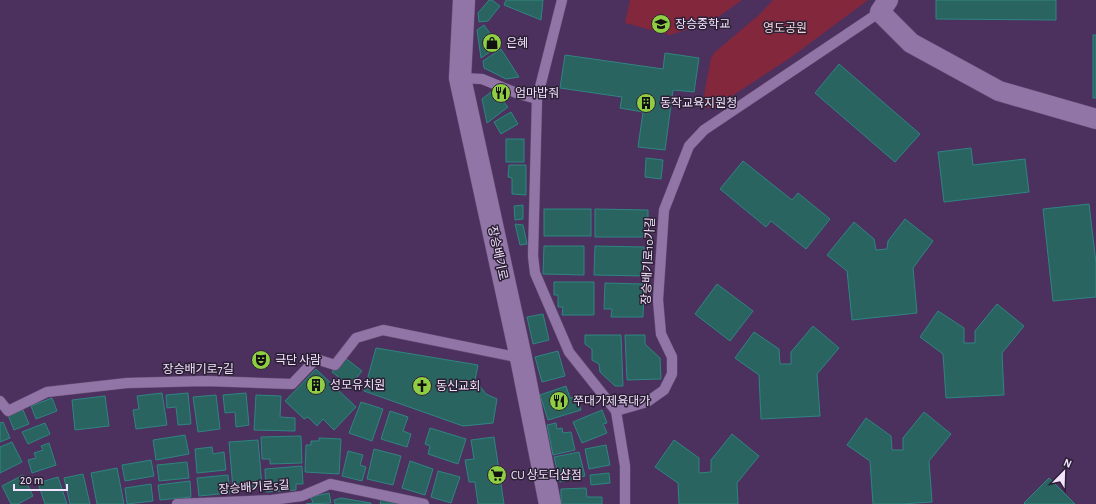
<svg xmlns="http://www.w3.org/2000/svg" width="1096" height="504" font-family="'Alegreya Sans','Noto Sans KR',sans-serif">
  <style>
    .green { fill: #83273d }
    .building { fill: #2a6461; stroke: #2e8581 }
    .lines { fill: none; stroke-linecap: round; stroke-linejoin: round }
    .lane-casing { stroke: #685077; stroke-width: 11 }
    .street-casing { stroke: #685077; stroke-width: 21 }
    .secondary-casing { stroke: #685077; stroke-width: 23 }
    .lane { stroke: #9275a7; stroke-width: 10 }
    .street { stroke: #9275a7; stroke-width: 20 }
    .secondary { stroke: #9275a7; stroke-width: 22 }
    .labels { text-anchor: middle; stroke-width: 3; stroke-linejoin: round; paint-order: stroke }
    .poi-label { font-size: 12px; fill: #f3e3ff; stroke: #2c2034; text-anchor: start }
    .park-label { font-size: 12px; fill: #f5d5d9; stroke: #2c2034 }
    .street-label { font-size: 12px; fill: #f3e3ff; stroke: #2c2034 }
  </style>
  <rect width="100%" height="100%" fill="#4c315e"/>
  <g class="green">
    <polygon points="630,0 742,0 711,22 670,35 625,23"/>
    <path d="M773,0H868L790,58L715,107C710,108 707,109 704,105L703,101L711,58L715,52L760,14Z"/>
  </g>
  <g class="building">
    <polygon points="489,0 492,0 500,6 488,21 479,22 478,13"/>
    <polygon points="506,0 543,0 541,20 504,5"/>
    <polygon points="936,0 1056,0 1056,20 936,19"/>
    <polygon points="484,25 499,46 481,58 477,30"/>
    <rect x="1093" y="35" width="3" height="63"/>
    <polygon points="501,49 519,77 506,79 484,68 483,61"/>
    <polygon points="665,53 699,58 694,92 673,90 665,150 638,147 643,112 620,108 622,97 560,88 565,55 663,69"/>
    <polygon points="839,64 920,134 895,162 815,93"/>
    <polygon points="491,92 494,97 497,94 508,107 487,123 482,99"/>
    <polygon points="511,112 518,124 501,134 494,122"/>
    <rect x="506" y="139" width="18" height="23"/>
    <polygon points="971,148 973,165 1025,159 1029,192 944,202 938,152"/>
    <polygon points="646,158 663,160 661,179 645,177"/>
    <polygon points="743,161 792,200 798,193 830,219 806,249 771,221 766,227 720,189"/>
    <polygon points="509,165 526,165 526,195 512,194 512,178 508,177"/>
    <polygon points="1089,204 1096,263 1096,297 1053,301 1043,209"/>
    <polygon points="523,205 523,219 515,220 514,206"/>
    <rect x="544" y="209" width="47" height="27"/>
    <polygon points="595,209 648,210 648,225 644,225 644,237 595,237"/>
    <polygon points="905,219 933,241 913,268 917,313 852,320 847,271 827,255 854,222 874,239 876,250 887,249 888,241"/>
    <polygon points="515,224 523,225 527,244 520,245"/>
    <polygon points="544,246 584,246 584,275 543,274"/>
    <polygon points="595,246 644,247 644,276 594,275"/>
    <polygon points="554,282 594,282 594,315 562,315 563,307 558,307 558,295 554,295"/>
    <polygon points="605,283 644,284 643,317 611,317 612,309 604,309"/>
    <polygon points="717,284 753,311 730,341 695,314"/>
    <polygon points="997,304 1024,326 1002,353 1004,395 946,398 943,354 920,337 938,311 964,328 964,343 975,343 975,331"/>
    <polygon points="543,314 549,340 533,344 527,317"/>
    <polygon points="813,326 839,348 817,374 820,416 761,419 759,375 735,358 754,332 779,349 780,364 791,364 791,352"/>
    <polygon points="585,335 621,335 623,386 615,386 600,372 599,364 592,360 592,349 585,344"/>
    <polygon points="625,335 645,335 645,344 660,358 661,379 627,380"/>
    <polygon points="376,348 478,365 475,380 486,394 497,399 493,423 463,426 364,391"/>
    <polygon points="558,351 565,376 542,382 535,357"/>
    <polygon points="344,357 362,371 350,386 332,372"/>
    <polygon points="316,369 356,407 334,430 323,419 317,426 308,417 304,419 285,401"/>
    <polygon points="566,386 570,398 577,396 581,410 548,420 540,395"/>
    <polygon points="162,393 167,425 136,429 133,410 139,409 137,396"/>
    <polygon points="188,393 191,424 178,425 176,407 167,408 166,395"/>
    <polygon points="246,393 249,425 236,427 235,412 225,413 223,395"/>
    <polygon points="216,395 220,429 198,432 193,397"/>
    <polygon points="256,395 281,396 280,417 295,418 295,431 254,430"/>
    <polygon points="105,396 109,426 75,430 72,400"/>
    <polygon points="52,398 57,411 36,419 31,406"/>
    <polygon points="361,402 383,409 372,441 349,433"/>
    <polygon points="23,410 29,424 14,430 8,415"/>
    <polygon points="602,410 607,423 603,424 607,433 582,443 573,422"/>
    <polygon points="390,411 408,417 403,431 411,434 407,447 381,439"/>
    <polygon points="924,412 951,434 929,461 932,502 902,504 873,504 870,461 847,445 866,418 891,436 892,450 903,450 903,438"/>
    <polygon points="3,422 10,438 0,442 0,423"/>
    <polygon points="45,423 50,434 28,444 22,432"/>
    <polygon points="556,423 557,429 562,428 563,433 571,432 575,450 553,455 547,425"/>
    <polygon points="430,428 466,439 458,464 428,454 430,446 425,444"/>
    <polygon points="732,434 759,456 737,483 738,504 679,504 678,483 655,467 674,440 699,458 699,473 711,472 711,460"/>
    <polygon points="185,435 189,454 156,460 153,440"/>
    <polygon points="301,436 302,463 270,464 270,459 262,459 261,437"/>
    <polygon points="494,437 504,504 478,504 475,482 469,482 465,460 474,459 471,440"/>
    <polygon points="319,438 341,439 339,474 305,472 306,445 311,445 311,441 319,441"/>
    <polygon points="258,440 262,486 233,489 229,442"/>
    <polygon points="12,442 22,462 0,473 0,447"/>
    <polygon points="49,443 56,465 32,473 28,460 36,458 34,453 43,450 41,446"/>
    <polygon points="606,445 610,465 589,469 585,449"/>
    <polygon points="212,447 213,454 224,452 226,470 197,473 195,449"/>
    <polygon points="374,449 401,456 393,485 367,479"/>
    <polygon points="348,451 363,455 360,465 366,467 362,481 342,476"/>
    <polygon points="579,452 585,476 560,482 554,457"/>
    <polygon points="151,460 154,476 125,481 122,465"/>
    <polygon points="410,461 433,469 425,495 402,488"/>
    <polygon points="187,462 189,478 159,481 157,465"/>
    <polygon points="302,466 303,484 296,484 296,490 266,492 265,469"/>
    <polygon points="117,468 124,504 97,504 91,473"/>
    <polygon points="438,471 460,477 451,503 431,497"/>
    <polygon points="609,473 610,483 591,485 590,475"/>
    <polygon points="83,474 90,504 70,504 64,478"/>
    <polygon points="23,475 33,496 18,504 11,504 2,486"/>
    <polygon points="228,475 230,493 199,496 197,478"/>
    <polygon points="58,477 67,504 45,504 38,483"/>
    <polygon points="1049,478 1075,504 1025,504 1024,503"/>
    <polygon points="190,481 191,497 160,500 158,485"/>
    <polygon points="151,484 153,501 127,504 125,488"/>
    <polygon points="586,488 587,497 602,497 602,504 561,504 561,489"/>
    <polygon points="329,493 331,503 306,504 313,503 311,497"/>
    <polygon points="341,498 371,503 371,504 335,504 334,500"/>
    <polygon points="381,499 408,504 380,504"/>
  </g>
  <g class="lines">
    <defs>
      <g id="lane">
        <polyline points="562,0 537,99 533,256 535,273 569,352 616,411 625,466 625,504"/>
        <polyline points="460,78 482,79 519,94 537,99"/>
        <polyline points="0,401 8,411 47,392 127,383 205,381 292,384 316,359 335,365 356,338 383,330 521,358"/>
        <polyline points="616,411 647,402 664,390 672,374 672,357 661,334 658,300 664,210 689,146 704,130 880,12"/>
        <polyline points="177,504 272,500 302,496 330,484 424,504"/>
      </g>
      <polyline id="street" points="888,0 880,12 911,43 999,91 1096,119"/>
      <polyline id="secondary" points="464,0 460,78 521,358 550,504"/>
    </defs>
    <use href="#lane" class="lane-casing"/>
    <use href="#street" class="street-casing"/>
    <use href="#secondary" class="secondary-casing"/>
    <use href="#lane" class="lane"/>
    <use href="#street" class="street"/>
    <use href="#secondary" class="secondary"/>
  </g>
  <defs>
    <symbol id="school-disc" viewBox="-11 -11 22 22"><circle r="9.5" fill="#8fcd42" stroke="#2c2034"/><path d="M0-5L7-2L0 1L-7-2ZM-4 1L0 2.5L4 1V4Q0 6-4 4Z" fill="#111"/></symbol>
    <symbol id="shop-disc" viewBox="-11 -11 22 22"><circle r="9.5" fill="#8fcd42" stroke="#2c2034"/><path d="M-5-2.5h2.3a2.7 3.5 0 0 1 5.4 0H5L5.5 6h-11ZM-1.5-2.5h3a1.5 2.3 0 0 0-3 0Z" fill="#111"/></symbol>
    <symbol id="restaurant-disc" viewBox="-11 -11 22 22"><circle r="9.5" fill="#8fcd42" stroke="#2c2034"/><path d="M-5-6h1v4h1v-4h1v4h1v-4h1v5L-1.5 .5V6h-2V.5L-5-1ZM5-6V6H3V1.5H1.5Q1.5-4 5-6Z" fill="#111"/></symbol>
    <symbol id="building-disc" viewBox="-11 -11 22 22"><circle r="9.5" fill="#8fcd42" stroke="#2c2034"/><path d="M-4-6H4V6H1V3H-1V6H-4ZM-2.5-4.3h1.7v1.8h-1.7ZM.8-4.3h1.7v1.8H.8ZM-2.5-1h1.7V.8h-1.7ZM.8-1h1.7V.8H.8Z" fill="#111"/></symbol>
    <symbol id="theatre-disc" viewBox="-11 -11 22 22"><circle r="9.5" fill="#8fcd42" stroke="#2c2034"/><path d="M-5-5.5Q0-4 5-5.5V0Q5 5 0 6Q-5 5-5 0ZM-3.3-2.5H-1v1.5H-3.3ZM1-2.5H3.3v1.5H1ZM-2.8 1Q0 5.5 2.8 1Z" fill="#111"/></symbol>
    <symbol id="church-disc" viewBox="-11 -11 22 22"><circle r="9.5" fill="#8fcd42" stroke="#2c2034"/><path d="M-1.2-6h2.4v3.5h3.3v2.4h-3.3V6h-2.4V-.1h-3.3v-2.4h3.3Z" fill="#111"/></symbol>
    <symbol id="supermarket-disc" viewBox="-11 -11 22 22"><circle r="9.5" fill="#8fcd42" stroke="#2c2034"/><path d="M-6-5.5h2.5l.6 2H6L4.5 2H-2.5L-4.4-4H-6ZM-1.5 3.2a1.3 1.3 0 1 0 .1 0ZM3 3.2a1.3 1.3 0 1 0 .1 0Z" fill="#111"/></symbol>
  </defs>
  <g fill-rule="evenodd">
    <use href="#school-disc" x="650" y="13" width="22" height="22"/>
    <use href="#shop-disc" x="481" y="32" width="22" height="22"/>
    <use href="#restaurant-disc" x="490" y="82" width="22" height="22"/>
    <use href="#building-disc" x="635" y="92" width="22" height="22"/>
    <use href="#theatre-disc" x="250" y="349" width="22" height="22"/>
    <use href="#building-disc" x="305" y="374" width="22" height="22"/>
    <use href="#church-disc" x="411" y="375" width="22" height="22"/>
    <use href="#restaurant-disc" x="548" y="390" width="22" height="22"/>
    <use href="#supermarket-disc" x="486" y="464" width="22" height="22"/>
  </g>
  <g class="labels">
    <g class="poi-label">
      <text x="675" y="28">장승중학교</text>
      <text x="506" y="47">은혜</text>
      <text x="515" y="97">엄마밥줘</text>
      <text x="660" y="107">동작교육지원청</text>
      <text x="275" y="364">극단 사람</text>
      <text x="330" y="389">성모유치원</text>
      <text x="436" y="390">동신교회</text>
      <text x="573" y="405">쭈대가제육대가</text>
      <text x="511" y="479">CU 상도더샵점</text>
    </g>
    <g class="park-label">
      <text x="785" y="32">영도공원</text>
    </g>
    <g class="street-label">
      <text transform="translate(498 253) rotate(78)" y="4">장승배기로</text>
      <text transform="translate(648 261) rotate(-87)" y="4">장승배기로10가길</text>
      <text x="198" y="373">장승배기로7길</text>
      <text transform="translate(254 487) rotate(-4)" y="4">장승배기로5길</text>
    </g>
  </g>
  <g transform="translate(1064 472) rotate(23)" stroke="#2c2034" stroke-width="3" paint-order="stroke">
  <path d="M0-3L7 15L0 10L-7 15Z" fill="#f3e3ff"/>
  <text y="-6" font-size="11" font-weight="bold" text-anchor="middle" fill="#f3e3ff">N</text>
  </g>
  <path d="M14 484v6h53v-6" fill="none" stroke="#f3e3ff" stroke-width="2"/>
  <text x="20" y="484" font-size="12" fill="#f3e3ff" stroke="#2c2034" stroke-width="3" paint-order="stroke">20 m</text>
</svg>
